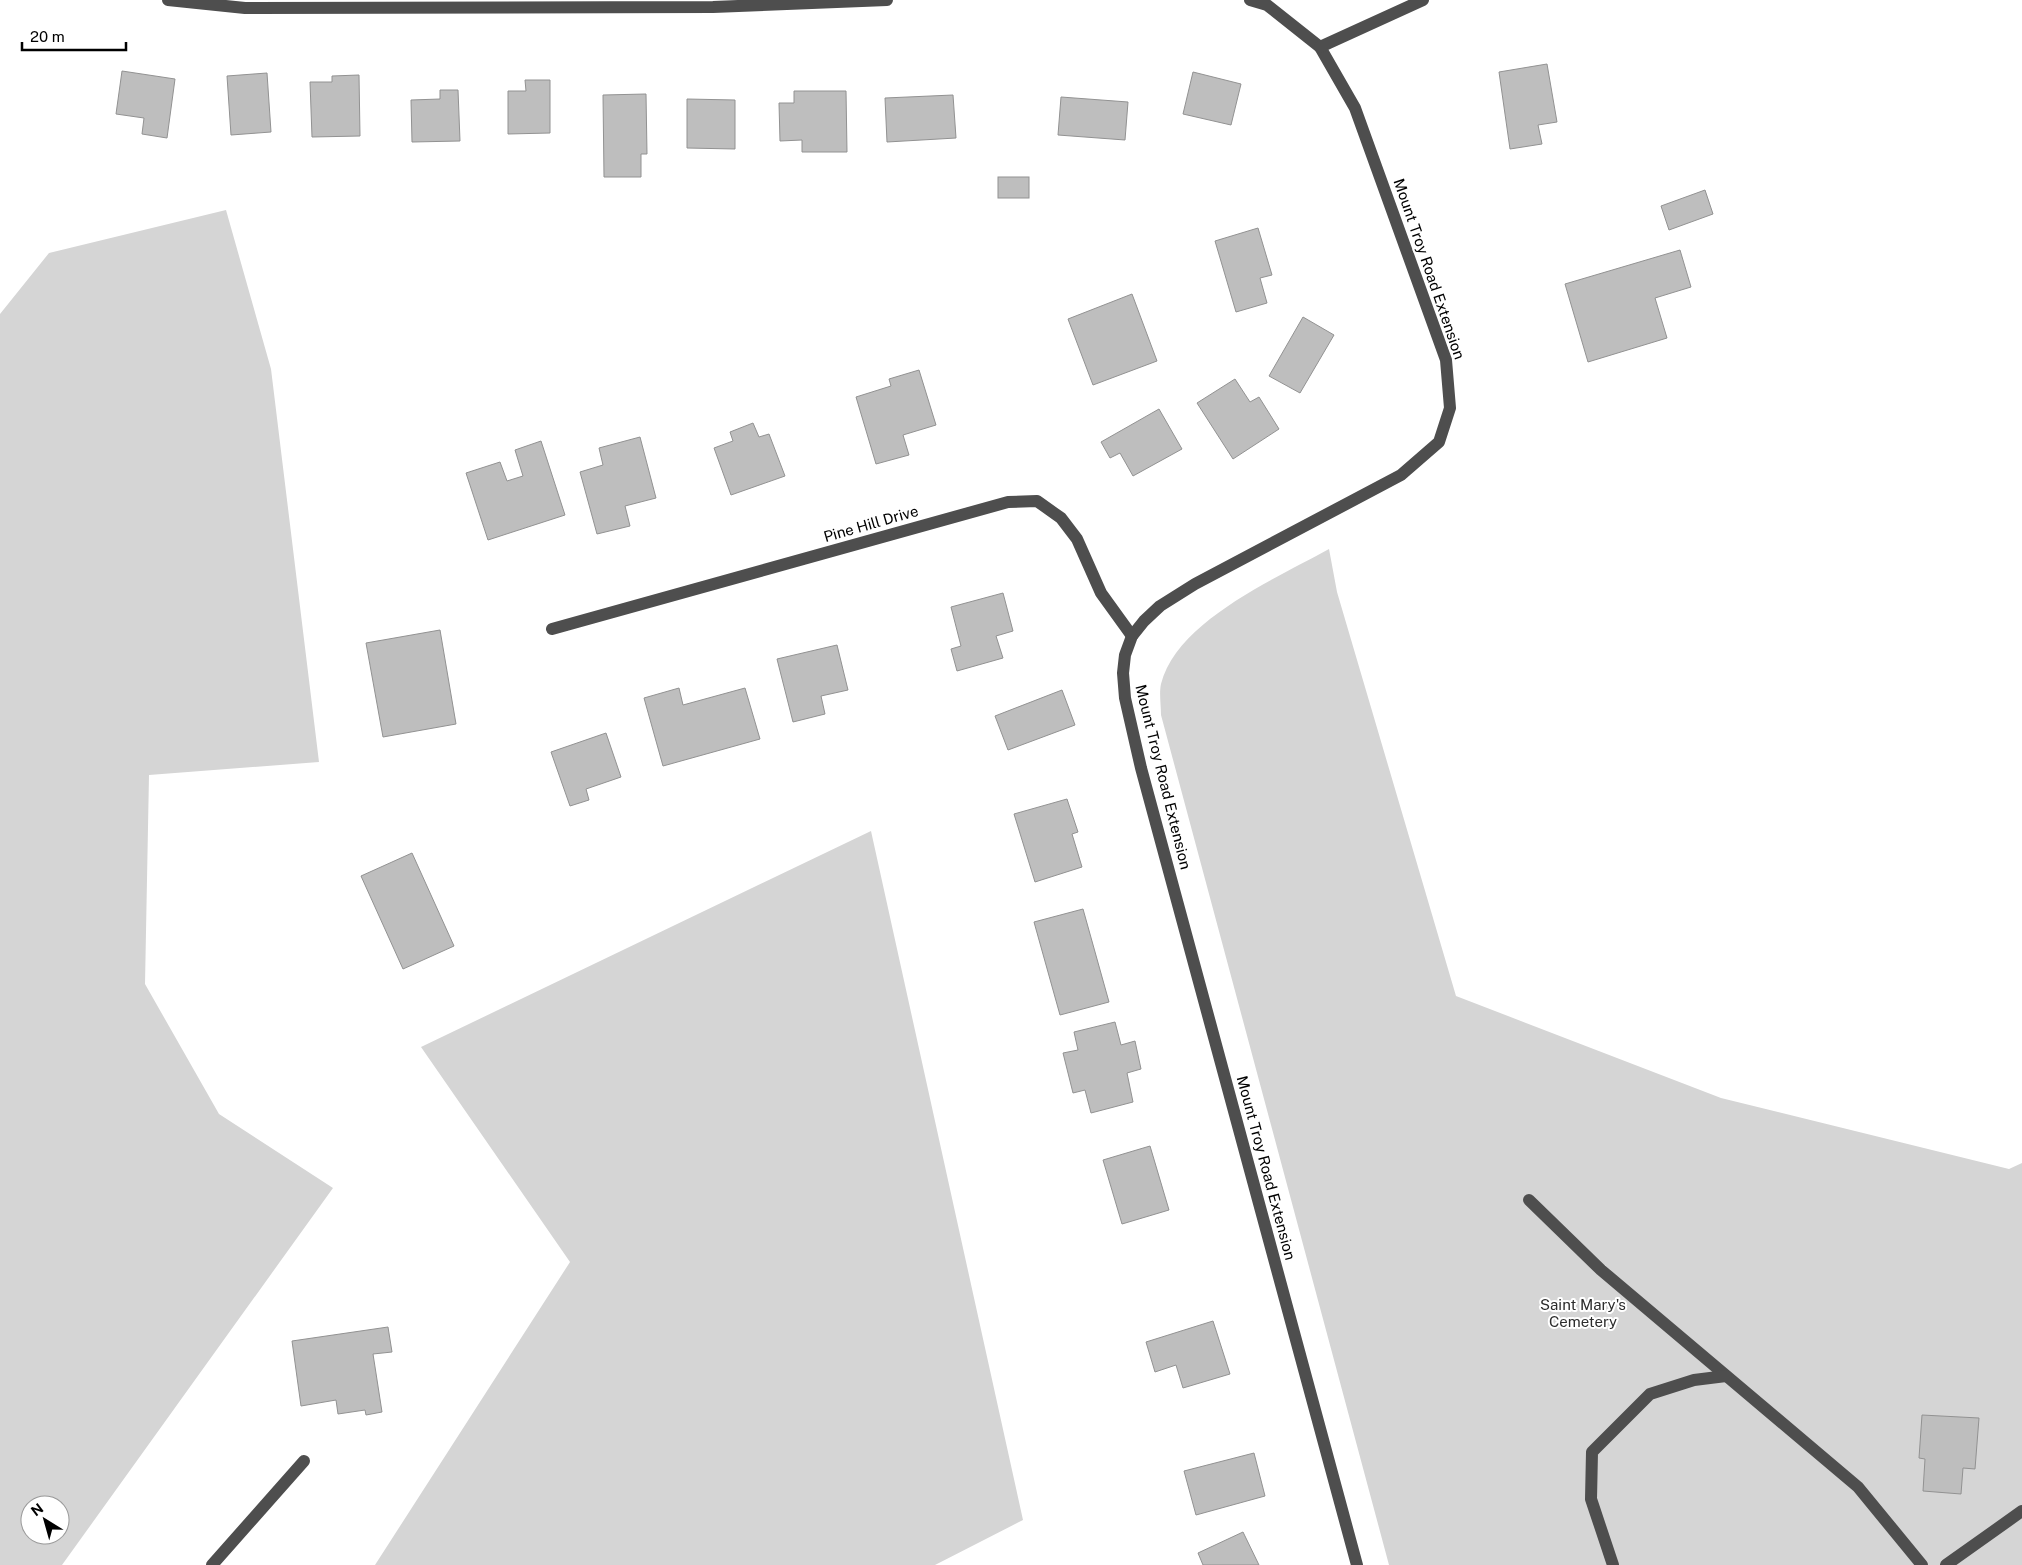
<svg xmlns="http://www.w3.org/2000/svg" width="2022" height="1565" font-family="'Public Sans',sans-serif">
  <style>
    .green { fill: #d5d5d5; fill-rule: evenodd }
    .building { fill: #bebebe; stroke: #929292 }
    .lines { fill: none; stroke-linecap: round; stroke-linejoin: round }
    .minor { stroke: #4e4e4e; stroke-width: 12 }
    .labels { text-anchor: middle; stroke-width: 4; stroke-linejoin: round; paint-order: stroke }
    .street-label { font-size: 15px; fill: #000; stroke: #fff }
    .park-label { font-size: 15px; fill: #2c2c2c; stroke: #fff }
  </style>
  <rect width="100%" height="100%" fill="#fff"/>
  <g class="green">
    <path d="M226,210L271,369L319,762L149,775L145,984L219,1114L333,1188L62,1565H0V314L49,253ZM30,1505H60V1535H30Z"/>
    <path d="M1329,549L1337,592L1456,996L1721,1098L2009,1169L2022,1163V1565H1389L1161,715C1161,705 1159,693 1161,684C1177,621 1275,579 1329,549Z"/>
    <polygon points="871,831 1023,1520 935,1565 375,1565 570,1262 421,1047"/>
  </g>
  <g class="building">
    <polygon points="1547,64 1557,122 1538,125 1542,144 1510,149 1499,72"/>
    <polygon points="122,71 175,79 167,138 142,134 144,118 116,114"/>
    <polygon points="1193,72 1241,84 1231,125 1183,114"/>
    <polygon points="267,73 271,132 231,135 227,76"/>
    <polygon points="359,75 360,136 312,137 310,82 332,82 332,76"/>
    <polygon points="525,80 550,80 550,133 508,134 508,91 526,91"/>
    <polygon points="440,90 458,90 460,141 412,142 411,100 440,99"/>
    <polygon points="794,91 846,91 847,152 802,152 802,140 780,141 779,103 794,103"/>
    <polygon points="646,94 647,154 641,154 641,177 604,177 603,95"/>
    <polygon points="953,95 956,138 887,142 885,98"/>
    <polygon points="1061,97 1128,102 1125,140 1058,135"/>
    <polygon points="687,99 735,100 735,149 687,148"/>
    <rect x="998" y="177" width="31" height="21"/>
    <polygon points="1705,190 1713,214 1669,230 1661,206"/>
    <polygon points="1258,228 1272,275 1260,278 1267,303 1236,312 1215,241"/>
    <polygon points="1680,250 1691,287 1655,298 1667,338 1588,362 1565,284"/>
    <polygon points="1132,294 1157,361 1093,385 1068,319"/>
    <polygon points="1303,317 1334,335 1300,393 1269,376"/>
    <polygon points="919,370 936,425 903,435 909,455 876,464 856,397 891,386 889,379"/>
    <polygon points="1235,379 1250,402 1259,397 1279,429 1233,459 1197,403"/>
    <polygon points="1159,409 1182,449 1133,476 1120,453 1110,458 1101,442"/>
    <polygon points="753,423 759,437 769,434 785,476 731,495 714,448 733,441 730,432"/>
    <polygon points="640,437 656,498 625,506 630,526 597,534 580,472 603,465 599,448"/>
    <polygon points="541,441 565,515 488,540 466,473 500,462 507,481 523,476 515,450"/>
    <polygon points="1003,593 1013,631 996,636 1003,658 957,671 951,649 961,646 951,607"/>
    <polygon points="440,630 456,724 383,737 366,643"/>
    <polygon points="837,645 848,690 821,696 825,714 793,722 777,659"/>
    <polygon points="679,688 683,705 745,688 760,739 663,766 644,698"/>
    <polygon points="1062,690 1075,725 1008,750 995,716"/>
    <polygon points="606,733 621,777 586,789 589,800 570,806 551,752"/>
    <polygon points="1067,799 1078,832 1072,834 1082,867 1035,882 1014,814"/>
    <polygon points="412,853 454,946 403,969 361,876"/>
    <polygon points="1083,909 1109,1002 1060,1015 1034,922"/>
    <polygon points="1115,1022 1121,1045 1135,1041 1141,1069 1127,1073 1133,1102 1091,1113 1085,1090 1073,1093 1063,1053 1078,1050 1074,1032"/>
    <polygon points="1150,1146 1169,1210 1122,1224 1103,1160"/>
    <polygon points="1213,1321 1230,1374 1183,1388 1176,1365 1155,1372 1146,1342"/>
    <polygon points="388,1327 392,1352 373,1354 382,1412 366,1415 365,1410 338,1414 336,1400 301,1406 292,1341"/>
    <polygon points="1922,1415 1979,1418 1975,1469 1963,1468 1961,1494 1923,1491 1925,1459 1919,1458"/>
    <polygon points="1254,1453 1265,1496 1196,1515 1184,1471"/>
    <polygon points="1243,1532 1259,1565 1203,1565 1198,1553"/>
  </g>
  <g class="lines">
    <g class="minor">
      <polyline points="168,0 245,8 713,7 887,0"/>
      <polyline points="1250,0 1267,5 1320,47 1355,108 1446,360 1450,408 1439,442 1401,475 1195,584 1160,606 1144,621 1132,636 1125,655 1123,673 1125,698 1141,768 1357,1565"/>
      <polyline points="1320,47 1423,0"/>
      <polyline points="552,629 1008,502 1037,501 1061,518 1077,539 1101,593 1132,636"/>
      <polyline points="1529,1200 1601,1270 1858,1487 1922,1565"/>
      <polyline points="212,1565 304,1461"/>
      <polyline points="1613,1565 1591,1499 1592,1452 1650,1394 1694,1380 1726,1376"/>
      <polyline points="1946,1565 2022,1511"/>
    </g>
  </g>
  <g class="labels">
    <g class="street-label">
      <text transform="translate(1429 269) rotate(71)" y="5">Mount Troy Road Extension</text>
      <text transform="translate(871 524) rotate(-16)" y="5">Pine Hill Drive</text>
      <text transform="translate(1163 777) rotate(76)" y="5">Mount Troy Road Extension</text>
      <text transform="translate(1266 1168) rotate(75)" y="5">Mount Troy Road Extension</text>
    </g>
    <g class="park-label">
      <text x="1583" y="1310">Saint Mary's<tspan x="1583" dy="17">Cemetery</tspan></text>
    </g>
  </g>
  <g transform="translate(45 1520) rotate(323)"><circle r="24" fill="#ffffff" stroke="#999999"/>
  <path d="M0-4L9 19L0 12L-9 19Z" fill="#000000"/>
  <text y="-8" font-size="14" font-weight="bold" text-anchor="middle" fill="#000000">N</text>
  </g>
  <path d="M22 42v8h104v-8" fill="none" stroke="#000000" stroke-width="2.5"/>
  <text x="30" y="42" font-size="15" fill="#000000" stroke="#ffffff" stroke-width="4" paint-order="stroke">20 m</text>
</svg>
